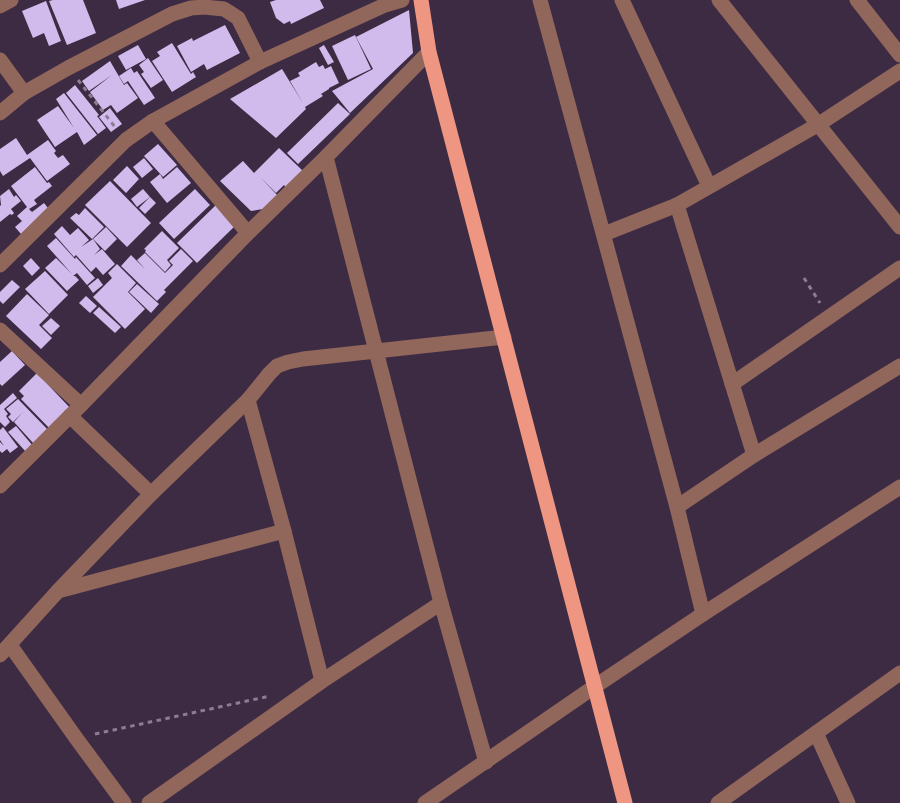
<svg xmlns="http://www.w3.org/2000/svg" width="900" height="803" font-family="'Alegreya Sans',sans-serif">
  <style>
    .building { fill: #d1bbec }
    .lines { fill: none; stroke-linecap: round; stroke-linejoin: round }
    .path { stroke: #8c7d92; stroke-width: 3; stroke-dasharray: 4.5 4.5; stroke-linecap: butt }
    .minor { stroke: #91665b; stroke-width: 15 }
    .major { stroke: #ee9681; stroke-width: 15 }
  </style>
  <rect width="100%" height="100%" fill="#3d2b44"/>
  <g class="building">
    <polygon points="53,0 83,0 96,33 67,45 49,1"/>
    <polygon points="116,0 145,0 119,9"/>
    <polygon points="276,0 320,0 324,8 291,24 290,21 284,24 276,18 270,2"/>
    <polygon points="46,1 61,41 49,46 44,33 33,38 22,11"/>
    <polygon points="409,10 413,53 350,113 332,91 373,69 356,37"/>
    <polygon points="225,25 240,53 207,70 204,64 191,72 177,46 192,38 193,41"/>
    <polygon points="355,35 371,69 348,80 332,46"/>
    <polygon points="172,43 191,74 193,72 196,77 172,92 152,61 160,56 157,52"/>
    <polygon points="138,45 146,59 126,70 118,56"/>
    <polygon points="324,45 334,62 328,65 319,48"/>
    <polygon points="148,58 163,80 151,88 141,74 144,72 139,65"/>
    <polygon points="110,61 124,85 127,83 138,98 117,113 111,105 103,110 90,92 112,75 89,91 82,81"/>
    <polygon points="316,62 319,67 323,65 325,69 331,66 339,83 329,88 329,89 321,94 323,96 305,107 306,109 276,138 230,99 282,69 304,105 290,81 300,76 298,73"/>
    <polygon points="131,68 134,73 137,71 155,98 144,105 128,81 124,84 119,76"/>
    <polygon points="75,85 99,115 97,116 106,128 98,134 66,93"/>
    <polygon points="64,93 97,135 84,145 77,132 55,147 37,120 58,106 74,128 56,99"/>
    <polygon points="338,103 350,114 298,164 287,153"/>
    <polygon points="110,108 122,124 111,132 99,117"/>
    <polygon points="16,138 27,155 48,140 56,151 54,153 58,158 63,155 70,164 47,181 30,158 3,176 0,171 0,149"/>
    <polygon points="158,144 177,165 163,177 144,156"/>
    <polygon points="279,148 303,171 286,188 284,185 276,193 260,177 278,196 263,209 251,211 220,181 243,161 254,173"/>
    <polygon points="144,158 153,169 142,178 133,167"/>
    <polygon points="127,166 139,179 126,193 113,180"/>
    <polygon points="35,167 47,183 49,182 52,186 34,200 37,204 29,209 32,212 44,203 48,208 21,234 15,227 22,221 17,216 27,207 11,186"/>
    <polygon points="177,167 191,183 167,203 150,182 160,174 163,179"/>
    <polygon points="110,181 151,223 127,247 85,205"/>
    <polygon points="9,189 14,197 16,195 21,201 11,209 14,213 12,215 10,214 0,222 0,206 1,205 0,196"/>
    <polygon points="143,189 150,197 137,207 131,199"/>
    <polygon points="195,189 210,205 174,239 159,223"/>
    <polygon points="150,197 156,203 145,214 139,208"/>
    <polygon points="217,204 237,224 197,263 177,243"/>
    <polygon points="85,208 104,227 92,239 70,218 76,213 79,215"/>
    <polygon points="62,226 70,235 78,228 89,240 81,247 93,239 100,249 94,255 102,249 115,264 103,275 96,267 91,272 76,255 74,257 54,234"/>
    <polygon points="106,227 117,239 105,251 93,239"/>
    <polygon points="162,231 179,248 167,260 171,265 165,272 145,252 146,250 144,249"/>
    <polygon points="56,238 75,259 76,257 95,278 87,285 77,273 73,276 75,276 79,280 67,291 45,268 56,258 72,274 47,246"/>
    <polygon points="181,249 193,261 164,290 166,292 157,301 121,266 131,255 145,269 137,260 145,253 165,273 173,265 169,261"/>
    <polygon points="31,258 40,268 32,276 23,266"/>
    <polygon points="117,264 136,283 128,292 145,309 125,329 93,297 112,278 108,273"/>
    <polygon points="45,271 68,295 49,314 25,289"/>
    <polygon points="98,278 103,285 93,293 88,286"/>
    <polygon points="12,280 20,287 3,304 0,301 0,292"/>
    <polygon points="137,284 159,304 151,313 129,292"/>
    <polygon points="27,294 49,315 39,325 52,338 41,349 6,316"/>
    <polygon points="86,296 97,306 90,313 79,303"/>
    <polygon points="99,307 121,327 115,333 93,313"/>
    <polygon points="51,318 60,326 51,335 42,326"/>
    <polygon points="12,351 25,365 2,386 0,384 0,362"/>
    <polygon points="37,373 72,410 51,430 21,399 24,396 19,391"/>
    <polygon points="13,393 17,398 4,409 8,414 6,416 10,422 5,427 0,422 0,405"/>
    <polygon points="18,399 50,432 34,444 14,422 23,412 13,422 8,417 11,414 6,409"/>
    <polygon points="16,426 33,446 26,452 8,432"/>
    <polygon points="3,427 18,447 10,453 7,449 2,453 0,451 0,442 4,446 0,440 0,430"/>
  </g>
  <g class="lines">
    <g class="path">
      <polyline points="78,80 115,127"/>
      <polyline points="804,278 820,303"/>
      <polyline points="95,734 270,696"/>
    </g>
    <g class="minor">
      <polyline points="540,0 677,507 703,614"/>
      <polyline points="622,0 709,186"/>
      <polyline points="719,0 900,227"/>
      <polyline points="857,0 900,55"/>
      <polyline points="0,6 11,0"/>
      <polyline points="0,60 24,93"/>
      <polyline points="0,113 24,93 68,68 172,14 191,8 204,7 224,9 238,18 260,62"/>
      <polyline points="153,121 248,233"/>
      <polyline points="326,157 441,603 486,762"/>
      <polyline points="677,205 754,455"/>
      <polyline points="604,234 677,205 819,124 900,71"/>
      <polyline points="0,265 126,140 153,121 260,62 385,5 402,0"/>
      <polyline points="0,330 81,405"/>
      <polyline points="732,384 900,268"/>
      <polyline points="248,400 284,531 322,681"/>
      <polyline points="70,416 151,494"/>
      <polyline points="0,486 81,405 248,233 326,157 429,52"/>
      <polyline points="677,507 754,455 900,366"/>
      <polyline points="58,591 284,531"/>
      <polyline points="10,645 76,738 124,803"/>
      <polyline points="0,655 58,591 151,494 248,400 269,374 277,366 288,362 303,359 504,337"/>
      <polyline points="816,733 848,803"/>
      <polyline points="149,803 322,681 441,603"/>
      <polyline points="425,803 594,687 703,614 900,487"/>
      <polyline points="718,803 900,673"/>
    </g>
    <polyline class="major" points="421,0 429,52 625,803"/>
  </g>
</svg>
